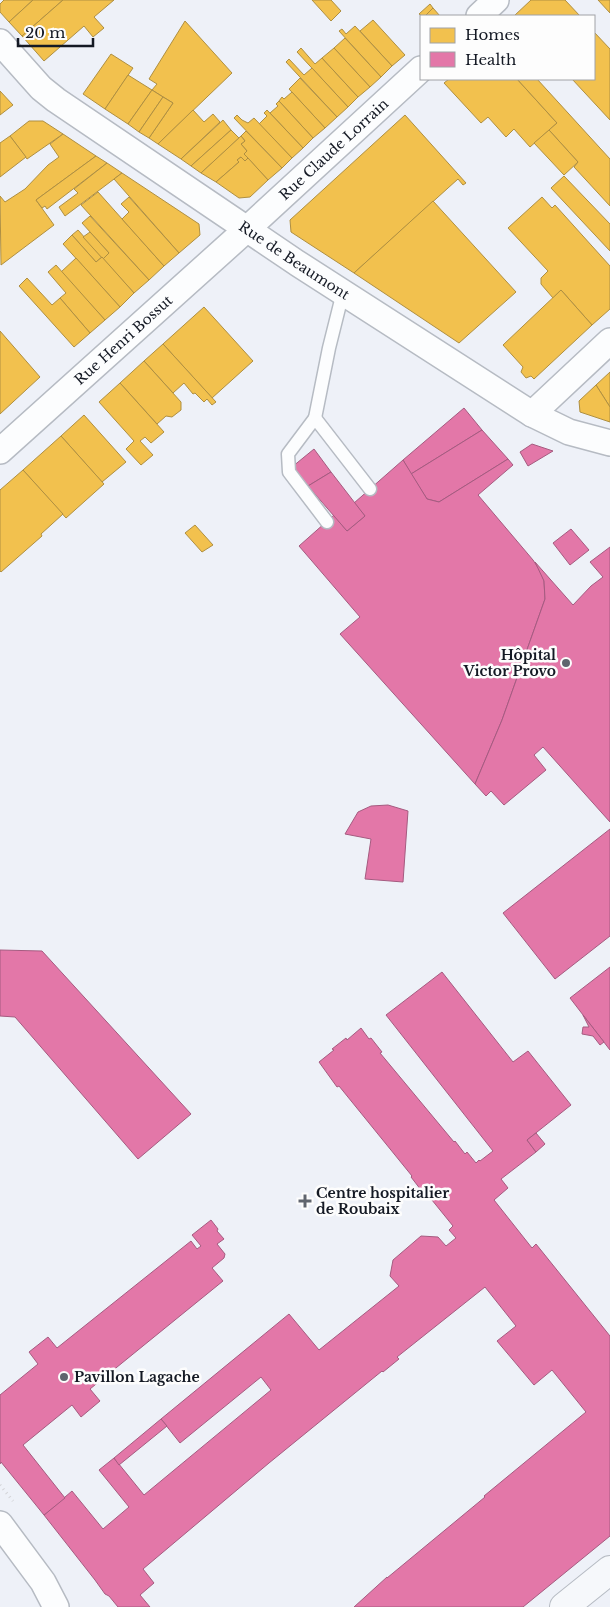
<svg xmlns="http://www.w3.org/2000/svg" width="610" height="1607" font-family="'Libre Baskerville',serif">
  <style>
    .homes { fill: #f2c14e; stroke: #af8f41 }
    .health { fill: #e377a8; stroke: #a55b80 }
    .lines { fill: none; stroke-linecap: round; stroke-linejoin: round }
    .lane-casing { stroke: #b6bbc3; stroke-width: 15 }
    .street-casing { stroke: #b6bbc3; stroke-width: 28 }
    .secondary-casing { stroke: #b6bbc3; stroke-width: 30 }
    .path { stroke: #d2d3d6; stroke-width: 3; stroke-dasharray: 1 4; stroke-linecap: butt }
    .lane { stroke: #fcfdfe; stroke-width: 12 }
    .street { stroke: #fcfdfe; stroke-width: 25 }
    .secondary { stroke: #f6f8fb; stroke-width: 28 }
    .poi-dot { fill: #60656e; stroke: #fdfdfd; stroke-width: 2 }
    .labels { text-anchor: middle; stroke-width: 5; stroke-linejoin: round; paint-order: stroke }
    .street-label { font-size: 14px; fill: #141924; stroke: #fdfdfd }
    .poi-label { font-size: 14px; font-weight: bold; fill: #141924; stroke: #fdfdfd; text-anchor: start }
  </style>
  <rect width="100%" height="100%" fill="#eef1f8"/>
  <g class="homes">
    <polygon points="4,0 33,0 9,22 0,12 0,4"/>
    <polygon points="33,0 63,0 22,36 9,22"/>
    <polygon points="63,0 114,0 94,17 104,28 93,37 84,26 44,61 22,36"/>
    <polygon points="312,0 331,0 341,11 331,21"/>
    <polygon points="531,0 565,0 580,16 514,16"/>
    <polygon points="598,0 610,0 610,13"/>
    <polygon points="430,4 433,8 425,16 422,16 419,14"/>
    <polygon points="433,8 440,16 425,16"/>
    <polygon points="373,20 405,55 392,66 360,31"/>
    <polygon points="185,21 232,73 158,144 149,138 173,103 152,90 157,84 149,79"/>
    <polygon points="355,26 392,66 381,77 339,31 342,29 346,34"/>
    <polygon points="594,32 610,49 610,120 572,79 594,79"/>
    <polygon points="345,38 381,77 370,87 334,48"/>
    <polygon points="301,48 315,64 322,58 358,97 348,107 297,52"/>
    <polygon points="334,48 370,87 358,97 322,58"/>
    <polygon points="111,54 133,68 105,109 83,94"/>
    <polygon points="289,59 304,75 312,68 348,107 337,117 286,62"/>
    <polygon points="128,75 152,90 128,124 105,109"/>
    <polygon points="300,78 337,117 325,128 289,89"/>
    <polygon points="449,79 517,79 557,123 530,147 514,129 506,137 488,117 481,123 444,83"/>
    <polygon points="517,79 537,79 610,159 610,206 574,167 578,162 549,130 557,123"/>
    <polygon points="152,90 163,97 139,132 128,124"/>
    <polygon points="0,91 13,105 0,115"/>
    <polygon points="292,92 325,128 313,138 279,101 282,97 284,99"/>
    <polygon points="163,97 173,103 149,138 139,132"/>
    <polygon points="279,101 313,138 303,148 270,113 278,106 276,104"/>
    <polygon points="193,110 204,122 213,114 220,122 181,159 158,144"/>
    <polygon points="267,110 303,148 292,158 259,124 267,116 264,113"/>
    <polygon points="237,115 242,120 248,123 254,118 292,158 282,168 234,118"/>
    <polygon points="405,115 466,183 463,185 458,179 354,273 291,232 290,220"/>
    <polygon points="223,120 231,130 191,166 181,159"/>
    <polygon points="29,121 43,121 63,134 27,159 10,136"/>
    <polygon points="231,130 239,138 224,152 201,173 191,166"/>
    <polygon points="549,130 578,162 564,175 534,143"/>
    <polygon points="246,131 282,168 268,180 244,154 247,151 241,144 245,141 241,136"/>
    <polygon points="63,134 96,156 36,200 54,225 1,265 0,196 5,202 25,189 48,165 59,157 50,144"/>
    <polygon points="10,136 26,157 0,177 0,143"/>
    <polygon points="241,136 245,141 241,144 247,151 244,154 248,158 245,161 241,157 237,160 239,162 216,182 201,173"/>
    <polygon points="96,156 107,163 47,209 45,206 42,208 36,200"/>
    <polygon points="241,157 245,161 248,158 268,180 250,197 239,198 216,182 239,162 237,160"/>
    <polygon points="107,163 122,173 65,216 59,207 78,193 74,189"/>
    <polygon points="122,173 199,224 200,235 179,253 114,179"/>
    <polygon points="564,176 610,224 610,251 551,188"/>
    <polygon points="98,192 164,266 149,280 81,205"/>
    <polygon points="129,197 179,253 164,266 122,219 129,212 121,204"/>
    <polygon points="542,197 552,208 555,205 610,266 610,309 592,325 561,290 553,298 541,284 541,278 548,271 508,228"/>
    <polygon points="433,201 516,292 459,343 354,273"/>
    <polygon points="90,216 149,280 134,293 103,259 109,253 82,223"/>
    <polygon points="78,230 102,257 96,262 72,235"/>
    <polygon points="90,232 109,253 103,259 83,237"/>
    <polygon points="72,235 96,262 102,257 134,293 120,307 63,244"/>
    <polygon points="76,258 120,307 105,320 61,272"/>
    <polygon points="56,265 105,320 90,333 60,298 66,293 48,272"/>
    <polygon points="27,278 52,305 60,298 90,333 74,347 19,286"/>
    <polygon points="561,290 592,325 534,379 531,376 526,378 521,372 523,367 503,345"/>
    <polygon points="204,307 253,361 212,398 163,344"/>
    <polygon points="0,331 40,377 0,414"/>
    <polygon points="163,344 216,402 212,405 207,399 204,402 195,393 193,394 184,383 173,393 144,361"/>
    <polygon points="144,361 181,402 181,410 172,417 166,416 157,424 120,383"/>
    <polygon points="610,372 610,407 596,385"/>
    <polygon points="120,383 164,432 151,443 145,437 140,441 153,455 141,465 126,449 134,441 99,402"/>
    <polygon points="596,385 610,407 610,422 580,412 579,401"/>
    <polygon points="84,415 126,462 102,482 61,436"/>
    <polygon points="61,436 104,484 66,518 23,470"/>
    <polygon points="23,470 63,514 41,534 42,536 1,572 0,571 0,490"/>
    <polygon points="195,525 213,545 202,552 185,533"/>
  </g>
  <g class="health">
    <polygon points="464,408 482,430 411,474 403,460"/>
    <polygon points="482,430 508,459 439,502 427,499 411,474"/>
    <polygon points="532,444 553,451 528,466 520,452"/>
    <polygon points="314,449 331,472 308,486 292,467"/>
    <polygon points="508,459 513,465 478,495 533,560 541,572 544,581 545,599 502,720 475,784 340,634 360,617 299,546 334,515 347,531 365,516 354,503 403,460 427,499 439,502"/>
    <polygon points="331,472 365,516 347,531 308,486"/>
    <polygon points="571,529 589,550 570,565 553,543"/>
    <polygon points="610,547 610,822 543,747 534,755 546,770 504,805 491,791 486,796 475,784 502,720 545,599 544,581 535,562 573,605 591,586 603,577 590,562"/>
    <polygon points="388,805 408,811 403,882 365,879 371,839 345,834 358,812 371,806"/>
    <polygon points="610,829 610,936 555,979 503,913"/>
    <polygon points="0,950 42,951 191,1114 138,1159 15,1017 0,1016"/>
    <polygon points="610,967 610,1050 570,998"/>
    <polygon points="442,972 513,1062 528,1051 571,1105 527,1140 536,1152 501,1179 508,1188 494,1200 532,1248 536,1244 610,1336 610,1536 523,1607 354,1607 387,1577 387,1578 485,1497 484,1496 586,1412 552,1370 534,1385 497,1341 516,1326 485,1287 397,1357 399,1359 383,1372 382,1371 269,1463 143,1569 154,1583 140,1595 150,1607 118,1607 109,1596 105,1594 95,1580 44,1515 72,1491 103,1529 129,1507 99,1470 114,1458 144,1495 271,1390 261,1377 180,1443 161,1419 289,1314 319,1350 399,1286 390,1276 393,1260 421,1236 438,1237 446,1246 456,1238 449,1230 453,1226 423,1189 421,1190 411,1177 412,1176 339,1086 337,1087 319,1062 334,1050 332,1049 346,1038 347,1040 361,1028 369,1039 371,1038 382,1052 380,1053 454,1142 455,1141 465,1154 467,1152 476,1163 479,1160 480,1161 493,1151 386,1015"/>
    <polygon points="583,1015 604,1042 600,1045 593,1036 582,1034 583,1027 589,1027"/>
    <polygon points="536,1133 545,1144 536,1152 527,1140"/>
    <polygon points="211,1220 218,1229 217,1231 224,1239 217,1244 225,1254 224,1258 212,1268 223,1281 90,1389 100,1401 81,1417 72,1405 23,1445 65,1498 44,1515 1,1462 0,1464 0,1395 38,1364 29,1352 48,1337 57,1348 191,1241 197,1249 201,1246 192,1235"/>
    <polygon points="161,1419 167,1426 119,1465 114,1458"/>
  </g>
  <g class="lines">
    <defs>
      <g id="lane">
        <polyline points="315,418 329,348 343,292"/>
        <polyline points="327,522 289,472 288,454 315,418 370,489"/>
      </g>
      <g id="street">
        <polyline points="479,16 496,0"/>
        <path id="s1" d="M0,42L41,88L56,100L297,263L532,414L569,432L610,443"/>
        <polyline points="532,414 610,341"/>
        <path id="s2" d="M0,451L247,229L421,69"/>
        <polyline points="0,1524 43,1582 56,1607"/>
      </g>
      <polyline id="secondary" points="564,1607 610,1570"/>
    </defs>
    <use href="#lane" class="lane-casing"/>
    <use href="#street" class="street-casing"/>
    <use href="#secondary" class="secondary-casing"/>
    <polyline class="path" points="0,1485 13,1501"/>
    <use href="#lane" class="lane"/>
    <use href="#street" class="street"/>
    <use href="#secondary" class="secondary"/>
  </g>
  <g class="poi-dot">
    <circle cx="566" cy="663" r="5"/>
    <path d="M302.5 1193.5h5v5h5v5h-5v5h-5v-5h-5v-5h5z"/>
    <circle cx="64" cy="1377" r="5"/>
  </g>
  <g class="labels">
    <g class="street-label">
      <text dy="5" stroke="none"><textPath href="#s2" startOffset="450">Rue Claude Lorrain</textPath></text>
      <text dy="5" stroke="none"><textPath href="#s1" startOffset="368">Rue de Beaumont</textPath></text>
      <text dy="5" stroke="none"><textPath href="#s2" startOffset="166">Rue Henri Bossut</textPath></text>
    </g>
    <g class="poi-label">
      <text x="556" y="660" text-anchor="end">Hôpital<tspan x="556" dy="16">Victor Provo</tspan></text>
      <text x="316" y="1198">Centre hospitalier<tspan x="316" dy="16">de Roubaix</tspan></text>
      <text x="74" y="1382">Pavillon Lagache</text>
    </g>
  </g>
  <rect x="420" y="15" width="175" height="65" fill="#fdfdfd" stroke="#a0a2a6"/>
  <rect x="430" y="28" width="25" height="15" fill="#f2c14e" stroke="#a0a2a6"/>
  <text x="465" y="40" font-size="15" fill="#141924">Homes</text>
  <rect x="430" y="52" width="25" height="15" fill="#e377a8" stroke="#a0a2a6"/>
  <text x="465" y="65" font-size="15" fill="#141924">Health</text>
  <path d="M18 38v8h75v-8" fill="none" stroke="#141924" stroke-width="2.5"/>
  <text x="25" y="38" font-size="15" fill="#141924" stroke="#fdfdfd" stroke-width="4" paint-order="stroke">20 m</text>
</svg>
